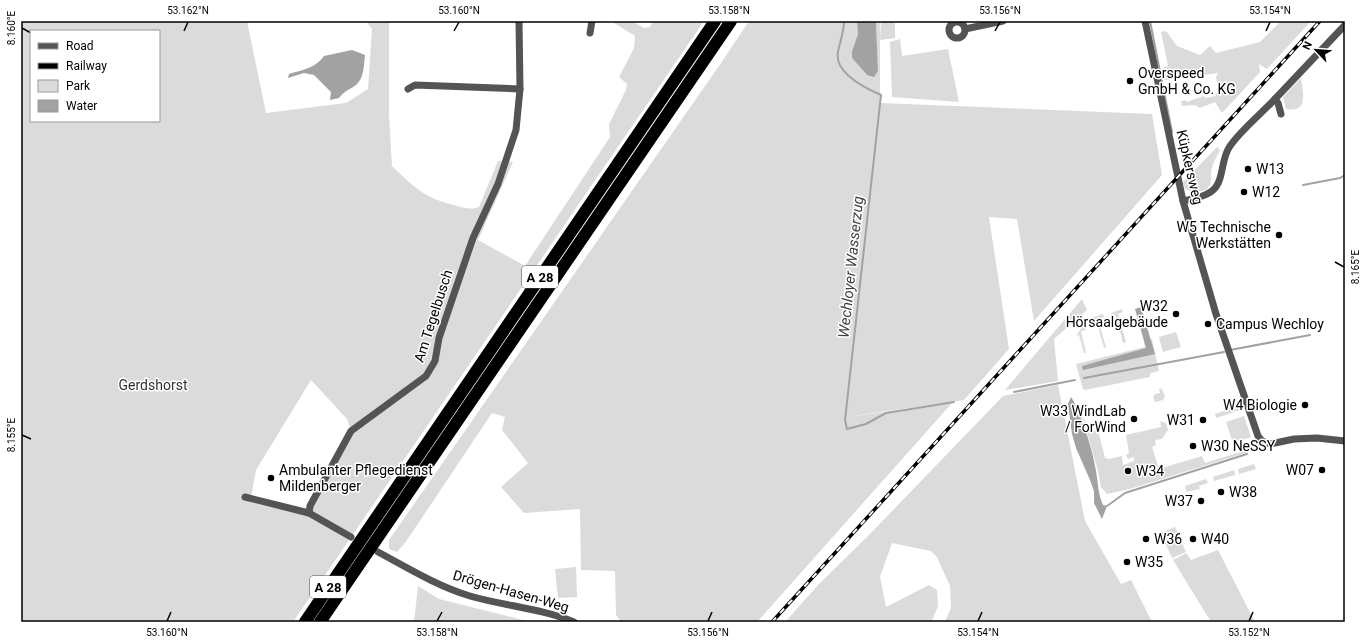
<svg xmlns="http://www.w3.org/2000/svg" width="1366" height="643" font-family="Roboto,sans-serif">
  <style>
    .green { fill: #dbdbdb; fill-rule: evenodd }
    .water { fill: #a2a2a2 }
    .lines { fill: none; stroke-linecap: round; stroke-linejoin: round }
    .stream { stroke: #a2a2a2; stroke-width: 2 }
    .minor { stroke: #545454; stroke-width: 7 }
    .motorway { stroke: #000; stroke-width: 12 }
    .rail-casing { stroke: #000; stroke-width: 3.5 }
    .rail { stroke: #fff; stroke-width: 2; stroke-dasharray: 6; stroke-linecap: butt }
    .ticks { fill: none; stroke: #000; stroke-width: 1.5 }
    .poi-dot { fill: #000; stroke: #fff; stroke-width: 1.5 }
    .labels { text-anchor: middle; stroke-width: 3; stroke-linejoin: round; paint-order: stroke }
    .shield { fill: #fff; stroke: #4c4c4c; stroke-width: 1 }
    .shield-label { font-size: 13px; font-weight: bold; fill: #000 }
    .poi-label { font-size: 14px; fill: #000; stroke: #fff; text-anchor: start }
    .street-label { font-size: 14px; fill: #000; stroke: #fff }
    .park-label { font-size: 14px; fill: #323232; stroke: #fff }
    .water-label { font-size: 15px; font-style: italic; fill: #434343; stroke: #fff }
    .neatline { fill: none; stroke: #000; stroke-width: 1.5 }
    .ticks-label { font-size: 10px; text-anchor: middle; fill: #000 }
  </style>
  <rect width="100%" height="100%" fill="#fff"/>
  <g class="green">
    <path d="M21,21H247L266,113L346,103L368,89L372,29L366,21H389V115L392,166C414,187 424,198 454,205C463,208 470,210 479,207L498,161L513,162L478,240L525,266L610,137L609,124L626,90L627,84L619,77L634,48L635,36L611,21H632L644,28L650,27L653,21H704L293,622H21ZM31,31H159V121H31ZM311,380L347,419L351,431L309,513L251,498L256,470Z"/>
    <polygon points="749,21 857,21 858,34 852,51 852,58 867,75 878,71 876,21 880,21 880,103 1152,114 1162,175 1034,321 1017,219 989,217 1009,349 964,400 839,418 952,403 757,622 621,622 616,615 615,571 581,570 580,509 524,513 501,487 528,463 502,430 505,417 492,413 405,543 397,552 389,549 389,540 721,63"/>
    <polygon points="881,21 895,21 895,38 880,40"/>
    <polygon points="1281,21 1311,21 1267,69 1259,64 1260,72 1222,113 1215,102 1200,108 1195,105 1182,106 1181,101 1186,100 1186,102 1204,96 1205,98 1216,96 1215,94 1219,92 1216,77 1218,73 1164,80 1162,68 1168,66 1161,32 1166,31 1177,46 1200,55 1210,46 1216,53 1260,42"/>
    <polygon points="900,39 902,56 948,49 959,102 892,97 890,42"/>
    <path d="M1301,78C1303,93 1309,113 1286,109L1283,97Z"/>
    <path d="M1217,147L1220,150C1217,156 1213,162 1212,168C1210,172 1212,177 1211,181C1210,194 1193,193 1185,189L1183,182Z"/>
    <polygon points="1082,299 1087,310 1054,339 1058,381 1005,390"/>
    <polygon points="1122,309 1123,312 1118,314 1126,342 1123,343 1115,314 1111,315 1111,313"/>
    <polygon points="1103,314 1104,317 1098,319 1106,347 1104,348 1096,319 1092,320 1091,318"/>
    <polygon points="1084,324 1086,330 1081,331 1086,353 1084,353 1079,335 1076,336"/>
    <polygon points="1176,332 1181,347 1163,352 1159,337"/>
    <polygon points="1152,339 1159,371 1150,373 1150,377 1085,390 1083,389 1076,364 1145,347 1144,342"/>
    <path d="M1058,385L1085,521L1121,584L1131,580L1152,622H785L819,584L869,535L1003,396ZM892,543L931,551L937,557L950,586L951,608L945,622L932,621L938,606L937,590L929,585L886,607L880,577Z"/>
    <polygon points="1159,388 1162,389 1165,396 1163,400 1155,402 1153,397 1155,394 1160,393"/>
    <polygon points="1244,404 1243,409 1216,418 1215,414"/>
    <polygon points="1082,415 1087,424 1099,434 1105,458 1109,459 1122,456 1123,465 1134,461 1134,457 1128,459 1126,455 1129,453 1126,435 1161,427 1160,421 1166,423 1168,430 1162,439 1155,440 1156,445 1152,447 1159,469 1202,456 1205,463 1250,449 1249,445 1259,442 1261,448 1130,489 1107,494 1101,487 1098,471"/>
    <polygon points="1244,416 1251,437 1233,443 1226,422"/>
    <polygon points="1254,464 1256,469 1239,474 1238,469"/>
    <polygon points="1234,470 1235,475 1214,481 1213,477"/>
    <polygon points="1206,479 1208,483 1199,486 1200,489 1186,492 1185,486"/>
    <polygon points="1175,527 1186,552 1172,558 1161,533"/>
    <polygon points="1218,550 1255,622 1211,622 1173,560 1186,553 1191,560"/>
    <polygon points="576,567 577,597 558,598 555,569"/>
    <polygon points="418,586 439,599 531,622 414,622"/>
  </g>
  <g class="water">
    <polygon points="857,21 876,21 878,71 874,77 867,75 852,58 852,51 858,34"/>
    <path d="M352,50L365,55C364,64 364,79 356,85C349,90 344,91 339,98L330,100L331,92L314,75L304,73L288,78L289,74C302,70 316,68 324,56Z"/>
    <polygon points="1141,307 1155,354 1083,370 1082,366 1146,348 1135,309"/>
    <path d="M1071,397C1081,412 1093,451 1096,471C1098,483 1098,494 1103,505L1107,506L1102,519L1094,503V491L1090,480L1076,448L1072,434L1068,404Z"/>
  </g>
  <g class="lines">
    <g class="stream">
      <path d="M844,21C844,32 840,41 838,52C834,73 865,88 881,95L845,420L847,429L866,424L886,413L954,402"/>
      <polyline points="1150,21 1172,132"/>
      <polyline points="1303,185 1340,178 1345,175"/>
      <polyline points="1230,350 1310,335"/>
      <polyline points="1084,378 1224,352"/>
      <polyline points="1014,392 1075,380"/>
      <polyline points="1107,506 1125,493 1247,454"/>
    </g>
    <g class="minor">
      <polyline points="1145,21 1183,201 1216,314 1258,436 1262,441 1270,444 1294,439 1317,438 1345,441"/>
      <circle cx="957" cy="30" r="8"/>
      <polyline points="965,29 1003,21"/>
      <polyline points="590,33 592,21"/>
      <polyline points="408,89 415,85 520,89"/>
      <polyline points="1281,114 1278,103 1275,99 1345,25"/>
      <path d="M1183,201C1191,199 1200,198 1207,194C1226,186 1219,161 1230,146C1241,130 1262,113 1275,99"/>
      <polyline points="245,497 309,513 351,537"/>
      <polyline points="309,513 310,506 351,431 426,376 435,361 439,338 473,238 498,184 516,130 520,89 519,21"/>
      <path d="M378,552C408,568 437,586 470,596C504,606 540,608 574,622"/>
    </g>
    <g class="motorway">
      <polyline points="305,622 715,21"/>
      <polyline points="320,622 731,21"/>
    </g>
    <defs>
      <polyline id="rail" points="772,622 1320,21"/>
    </defs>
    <use href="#rail" class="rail-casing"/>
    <use href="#rail" class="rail"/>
  </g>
  <path class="ticks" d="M22,28L31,33M184,31L188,22M454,31L459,22M725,31L729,22M995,31L1000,22M1266,31L1270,22M1335,262L1344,267M22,435L31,439M167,621L171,612M437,621L442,612M708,621L712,612M978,621L982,612M1249,621L1253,612"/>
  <g class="poi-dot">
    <circle cx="1130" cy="81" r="4"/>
    <circle cx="1248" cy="169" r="4"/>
    <circle cx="1244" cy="192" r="4"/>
    <circle cx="1279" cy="235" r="4"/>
    <circle cx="1176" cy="314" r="4"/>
    <circle cx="1208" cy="324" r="4"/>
    <circle cx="1305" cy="405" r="4"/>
    <circle cx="1134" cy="419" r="4"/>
    <circle cx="1203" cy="420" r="4"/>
    <circle cx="1193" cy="446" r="4"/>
    <circle cx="1322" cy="470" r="4"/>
    <circle cx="1128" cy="471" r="4"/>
    <circle cx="271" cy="478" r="4"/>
    <circle cx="1221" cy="492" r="4"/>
    <circle cx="1201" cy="501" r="4"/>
    <circle cx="1146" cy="539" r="4"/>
    <circle cx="1193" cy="539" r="4"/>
    <circle cx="1127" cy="562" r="4"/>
  </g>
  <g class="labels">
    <g class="shield">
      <rect x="522" y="266" width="36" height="22" rx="3"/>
      <rect x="310" y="576" width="36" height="22" rx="3"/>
    </g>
    <g class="shield-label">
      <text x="540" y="282">A 28</text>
      <text x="328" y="592">A 28</text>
    </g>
    <g class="poi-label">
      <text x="1138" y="78">Overspeed<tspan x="1138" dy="16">GmbH &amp; Co. KG</tspan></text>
      <text x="1256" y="174">W13</text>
      <text x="1252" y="197">W12</text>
      <text x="1271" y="232" text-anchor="end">W5 Technische<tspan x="1271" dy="16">Werkstätten</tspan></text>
      <text x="1168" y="311" text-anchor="end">W32<tspan x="1168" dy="16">Hörsaalgebäude</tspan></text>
      <text x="1216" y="329">Campus Wechloy</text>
      <text x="1297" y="410" text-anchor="end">W4 Biologie</text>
      <text x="1126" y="416" text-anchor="end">W33 WindLab<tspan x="1126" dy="16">/ ForWind</tspan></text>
      <text x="1195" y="425" text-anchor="end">W31</text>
      <text x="1201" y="451">W30 NeSSY</text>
      <text x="279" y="475">Ambulanter Pflegedienst<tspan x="279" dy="16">Mildenberger</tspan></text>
      <text x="1314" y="475" text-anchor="end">W07</text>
      <text x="1136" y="476">W34</text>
      <text x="1229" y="497">W38</text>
      <text x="1193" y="506" text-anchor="end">W37</text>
      <text x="1154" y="544">W36</text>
      <text x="1201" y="544">W40</text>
      <text x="1135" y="567">W35</text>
    </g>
    <g class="street-label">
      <text transform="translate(1190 167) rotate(77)" y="5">Küpkersweg</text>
      <text transform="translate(433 316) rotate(-72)" y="5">Am Tegelbusch</text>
      <text transform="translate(511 591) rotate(16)" y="5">Drögen-Hasen-Weg</text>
    </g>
    <g class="park-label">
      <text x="153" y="390">Gerdshorst</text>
    </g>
    <g class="water-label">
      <text transform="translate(851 267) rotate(-84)" y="5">Wechloyer Wasserzug</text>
    </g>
  </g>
  <rect width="1366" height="643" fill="none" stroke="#ffffff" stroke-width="44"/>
  <rect x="30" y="30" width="130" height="92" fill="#ffffff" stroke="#999999"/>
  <rect x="38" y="43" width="20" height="6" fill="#545454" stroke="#999999"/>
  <text x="66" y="50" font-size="12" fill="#000000">Road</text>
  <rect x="38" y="63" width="20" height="6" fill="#000000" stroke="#999999"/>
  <text x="66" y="70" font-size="12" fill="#000000">Railway</text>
  <rect x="38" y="80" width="20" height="12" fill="#dbdbdb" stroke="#999999"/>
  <text x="66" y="90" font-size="12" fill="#000000">Park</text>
  <rect x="38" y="100" width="20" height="12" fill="#a2a2a2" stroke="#999999"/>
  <text x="66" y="110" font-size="12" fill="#000000">Water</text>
  <g transform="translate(1316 50) rotate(296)" stroke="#ffffff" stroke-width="3" paint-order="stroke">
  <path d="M0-3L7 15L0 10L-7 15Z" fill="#000000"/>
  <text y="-6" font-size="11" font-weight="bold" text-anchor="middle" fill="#000000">N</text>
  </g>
  <rect x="22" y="22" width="1322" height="599" class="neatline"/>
  <g class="ticks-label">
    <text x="188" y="14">53.162°N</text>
    <text x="459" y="14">53.160°N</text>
    <text x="729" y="14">53.158°N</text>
    <text x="1000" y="14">53.156°N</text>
    <text x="1270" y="14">53.154°N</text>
    <text transform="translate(11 28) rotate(-90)" y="4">8.160°E</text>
    <text transform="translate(1355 267) rotate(-90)" y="4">8.165°E</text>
    <text transform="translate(11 435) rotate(-90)" y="4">8.155°E</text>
    <text x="167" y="636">53.160°N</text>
    <text x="437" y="636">53.158°N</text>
    <text x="708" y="636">53.156°N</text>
    <text x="978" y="636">53.154°N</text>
    <text x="1249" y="636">53.152°N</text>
  </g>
</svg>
